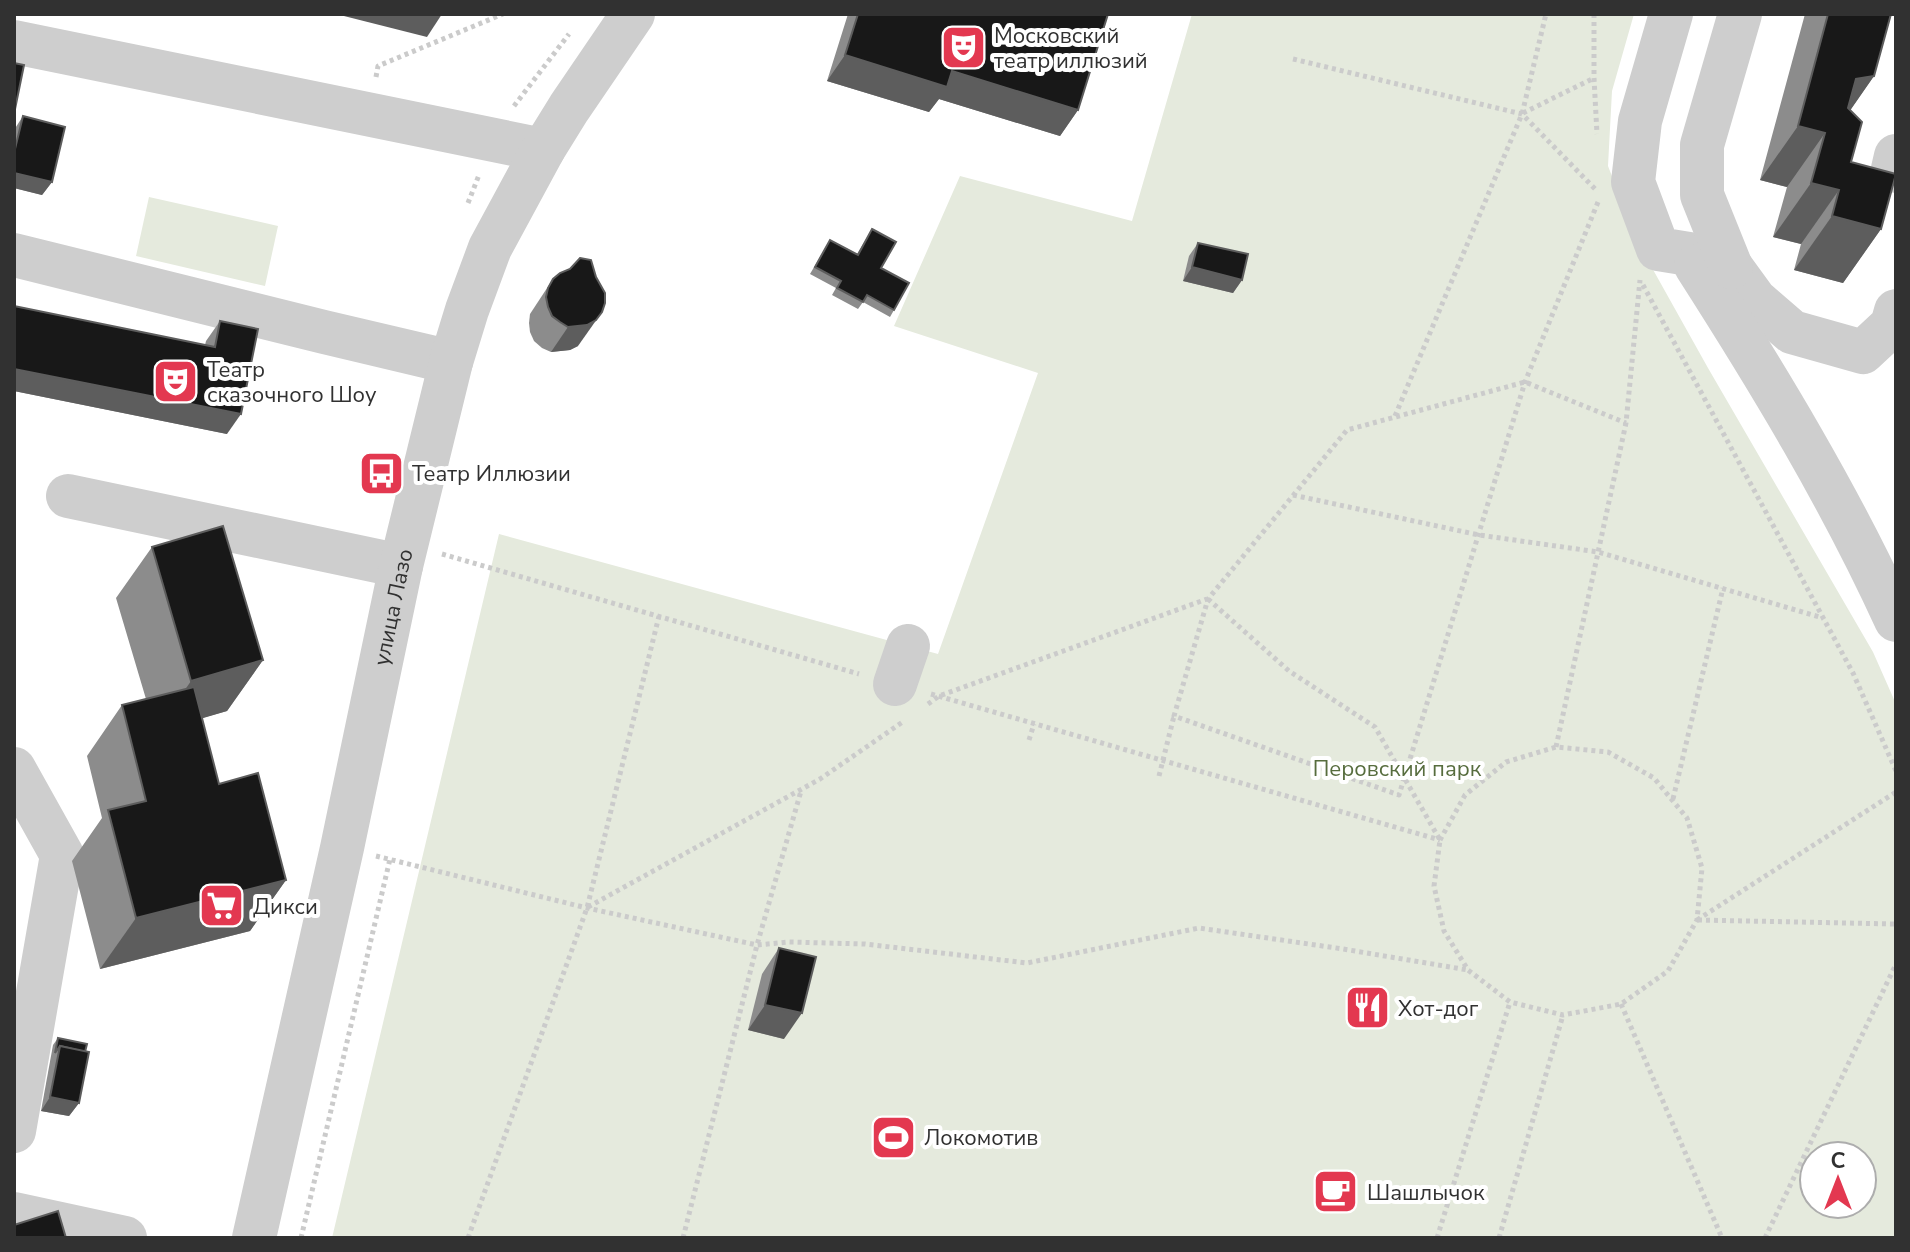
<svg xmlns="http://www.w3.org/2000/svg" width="1910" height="1252" font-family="'Nunito Sans',sans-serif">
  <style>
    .green { fill: #e5eadd; fill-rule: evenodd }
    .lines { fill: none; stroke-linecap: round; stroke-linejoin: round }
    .path { stroke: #cbcbcb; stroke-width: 5; stroke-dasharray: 4 4; stroke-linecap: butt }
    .minor { stroke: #cecece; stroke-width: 44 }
    .wall { fill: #8c8c8c }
    .shaded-wall { fill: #5d5d5d }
    .building { fill: #181818; stroke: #5d5d5d; stroke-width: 2 }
    .labels { text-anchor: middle; stroke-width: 8; stroke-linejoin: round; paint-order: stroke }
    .poi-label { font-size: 22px; fill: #313131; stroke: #fff; text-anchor: start }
    .street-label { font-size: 22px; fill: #313131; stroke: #fff }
    .park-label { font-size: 22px; fill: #576d3e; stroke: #fff }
  </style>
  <rect width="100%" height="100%" fill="#fff"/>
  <g class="green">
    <path d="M1192,14H1634L1612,91L1608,166L1637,241L1708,368L1873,652L1896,704V1238H332L499,534L938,654L1038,373L894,326L960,176L1132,221ZM1814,1156H1862V1204H1814Z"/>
    <polygon points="149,197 278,226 265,286 136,256"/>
  </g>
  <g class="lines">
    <g class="path">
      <polyline points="1594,14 1594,78 1597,134"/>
      <polyline points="1293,59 1522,114 1597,191"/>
      <polyline points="376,77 378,66 503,14"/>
      <polyline points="514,106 569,34"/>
      <polyline points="1523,113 1594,78"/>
      <polyline points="1598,202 1525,382 1399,795 1174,716 1208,599 1347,430 1525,382 1626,423"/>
      <polyline points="468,203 479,175"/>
      <polyline points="1643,285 1853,673 1896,771"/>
      <polyline points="1395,416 1522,114 1546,14"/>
      <polyline points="1293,495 1479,535 1598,552 1823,618"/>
      <polyline points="442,554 859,674"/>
      <polyline points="1208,599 1289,671 1375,727 1440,840 1434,886 1444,931 1468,970 1510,1002 1563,1015 1621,1004 1668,971 1697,920 1702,868 1687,818 1654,778 1608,752 1556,747 1506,762 1465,795 1440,840"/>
      <polyline points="931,694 1440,840"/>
      <polyline points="928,704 939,696 1207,599"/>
      <polyline points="1029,740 1034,724"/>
      <polyline points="1556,747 1626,423 1640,280"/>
      <polyline points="1159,776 1174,716"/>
      <polyline points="1673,799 1723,588"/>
      <polyline points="376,856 587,908 757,945 789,942 865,944 1027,963 1199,928 1343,949 1468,970"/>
      <polyline points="588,907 820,779 904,721"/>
      <polyline points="1697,920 1896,792"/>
      <polyline points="1698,920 1896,924"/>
      <polyline points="1621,1004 1722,1238"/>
      <polyline points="301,1238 390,859"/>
      <polyline points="468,1238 587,908 659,616"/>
      <polyline points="683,1238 757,945 801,791"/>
      <polyline points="1437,1238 1510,1002"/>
      <polyline points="1499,1238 1563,1015"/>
      <polyline points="1765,1238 1896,964"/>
    </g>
    <g class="minor">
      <polyline points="1671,14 1640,121 1633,182 1658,249 1689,254 1731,267 1755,300 1792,332 1863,352 1892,325 1896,311"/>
      <polyline points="14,42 543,150"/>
      <polyline points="1896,156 1893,169 1896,171"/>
      <polyline points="14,255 324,332 451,362"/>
      <path d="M1696,266C1769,380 1840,497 1896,620"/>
      <polyline points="1731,267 1702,195 1702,145 1740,14"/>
      <polyline points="68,496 401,566"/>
      <polyline points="895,684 908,646"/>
      <polyline points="14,769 62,855 14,1131"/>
      <polyline points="14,1214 125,1238"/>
      <path id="s1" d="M254,1238L342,848L401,566L451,362L467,310L490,248L543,150L569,108L633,14"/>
    </g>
  </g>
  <g class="wall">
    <polygon points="848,14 1108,14 1078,110 1060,136 939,99 929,112 827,81"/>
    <polygon points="1805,14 1891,14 1874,76 1850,110 1851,162 1881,229 1843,283 1794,270 1801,244 1773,237 1787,187 1760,180"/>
    <polygon points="23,116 52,182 42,195 14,188 14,130"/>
    <polygon points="872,229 881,268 894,310 890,317 863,302 858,309 832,295 836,288 810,274 830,240 857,254"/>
    <polygon points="1198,243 1242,280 1233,293 1183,281 1189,256"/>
    <polygon points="553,279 578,346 570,350 551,352 542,348 534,341 530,332 529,323 530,314"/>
    <polygon points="14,306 205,345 206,341 220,321 227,434 14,391"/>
    <polygon points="152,547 263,660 227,711 202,718 219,784 286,880 250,931 100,969 72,861 102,818 87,756 122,705 146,699 116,598"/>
    <polygon points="779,948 784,1039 748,1030 762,974"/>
    <polygon points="58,1038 79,1103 69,1116 41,1111 53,1045"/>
  </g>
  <g class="shaded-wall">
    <polygon points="336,14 442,14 427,37"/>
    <polygon points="845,55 952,71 1078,110 1060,136 939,99 929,112 827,81"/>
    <polygon points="1874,76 1836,131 1825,133 1787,187 1760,180 1798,126 1856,79"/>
    <polygon points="14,173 52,182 42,195 14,188"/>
    <polygon points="1811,183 1839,190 1801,244 1773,237"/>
    <polygon points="1832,216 1881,229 1843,283 1794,270"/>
    <polygon points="1192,267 1242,280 1233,293 1183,281"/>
    <polygon points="602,312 578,346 570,350 551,352 568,327"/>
    <polygon points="14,369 241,414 227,434 14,391"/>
    <polygon points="263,660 227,711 156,732 191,681"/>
    <polygon points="286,880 250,931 100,969 136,918"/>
    <polygon points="765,1005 802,1013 784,1039 748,1030"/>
    <polygon points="50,1097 79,1103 69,1116 41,1111"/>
  </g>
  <g class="building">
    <polygon points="858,14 1108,14 1078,110 952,71 947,87 845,55"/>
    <polygon points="1828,14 1891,14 1874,76 1856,79 1848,108 1862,122 1851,162 1896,174 1881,229 1832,216 1839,190 1811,183 1825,133 1798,126"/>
    <polygon points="14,63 24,65 14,114"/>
    <polygon points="23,116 65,127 52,182 14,173 14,153"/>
    <polygon points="872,229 896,242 881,268 909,283 894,310 867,295 863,302 837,288 841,281 815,267 830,240 858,255"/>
    <polygon points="1198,243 1248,254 1242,280 1192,267"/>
    <polygon points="580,258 591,260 596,277 605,293 605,303 602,312 596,320 587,325 568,327 560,322 552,316 548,307 546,297 548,288 553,279 560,273 570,269"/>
    <polygon points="14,306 215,347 220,321 258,329 241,414 14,369"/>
    <polygon points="223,526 263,660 191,681 152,547"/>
    <polygon points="194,687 219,784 258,773 286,880 136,918 108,810 146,801 122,705"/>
    <polygon points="779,948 816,957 802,1013 765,1005"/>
    <polygon points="58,1038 87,1044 85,1052 60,1046 55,1053"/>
    <polygon points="60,1046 89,1052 79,1103 50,1097"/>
    <polygon points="58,1211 66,1238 14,1238 14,1225"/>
  </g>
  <defs>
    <symbol id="theatre-square" viewBox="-11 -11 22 22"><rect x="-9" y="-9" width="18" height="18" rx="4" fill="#e33850" stroke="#fff"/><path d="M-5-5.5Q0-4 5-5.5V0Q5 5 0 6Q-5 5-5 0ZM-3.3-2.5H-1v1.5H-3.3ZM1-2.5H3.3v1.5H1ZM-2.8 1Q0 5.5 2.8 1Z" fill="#fff"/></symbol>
    <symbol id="bus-square" viewBox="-11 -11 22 22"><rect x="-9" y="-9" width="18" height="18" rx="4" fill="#e33850" stroke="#fff"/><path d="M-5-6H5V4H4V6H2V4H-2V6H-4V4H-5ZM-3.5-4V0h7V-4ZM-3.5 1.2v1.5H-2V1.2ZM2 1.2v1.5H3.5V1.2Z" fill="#fff"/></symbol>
    <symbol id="supermarket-square" viewBox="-11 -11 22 22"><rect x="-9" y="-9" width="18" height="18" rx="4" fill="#e33850" stroke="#fff"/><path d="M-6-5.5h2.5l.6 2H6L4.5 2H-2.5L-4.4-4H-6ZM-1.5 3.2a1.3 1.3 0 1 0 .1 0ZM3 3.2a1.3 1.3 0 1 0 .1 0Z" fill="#fff"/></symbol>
    <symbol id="restaurant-square" viewBox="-11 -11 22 22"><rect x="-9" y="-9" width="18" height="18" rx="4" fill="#e33850" stroke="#fff"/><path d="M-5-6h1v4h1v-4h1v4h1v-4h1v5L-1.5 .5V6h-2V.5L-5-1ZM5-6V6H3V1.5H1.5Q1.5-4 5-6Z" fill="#fff"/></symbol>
    <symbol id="stadium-square" viewBox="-11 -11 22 22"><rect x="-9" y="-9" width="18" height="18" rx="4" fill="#e33850" stroke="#fff"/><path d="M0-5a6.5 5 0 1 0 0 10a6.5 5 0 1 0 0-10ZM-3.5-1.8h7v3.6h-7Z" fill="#fff"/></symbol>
    <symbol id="cafe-square" viewBox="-11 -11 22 22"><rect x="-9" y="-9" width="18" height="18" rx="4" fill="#e33850" stroke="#fff"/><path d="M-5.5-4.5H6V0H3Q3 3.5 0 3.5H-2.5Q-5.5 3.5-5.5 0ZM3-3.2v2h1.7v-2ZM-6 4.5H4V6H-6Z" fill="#fff"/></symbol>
  </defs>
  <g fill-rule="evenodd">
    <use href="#theatre-square" x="938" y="22" width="51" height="51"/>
    <use href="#theatre-square" x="150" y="356" width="51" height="51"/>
    <use href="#bus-square" x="356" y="448" width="51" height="51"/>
    <use href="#supermarket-square" x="196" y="880" width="51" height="51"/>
    <use href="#restaurant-square" x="1342" y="982" width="51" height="51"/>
    <use href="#stadium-square" x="868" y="1112" width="51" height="51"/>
    <use href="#cafe-square" x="1310" y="1166" width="51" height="51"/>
  </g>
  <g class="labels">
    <g class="poi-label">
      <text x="994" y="43">Московский<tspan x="994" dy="25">театр иллюзий</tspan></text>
      <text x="207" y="377">Театр<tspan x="207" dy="25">сказочного Шоу</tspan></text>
      <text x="412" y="481">Театр Иллюзии</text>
      <text x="253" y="914">Дикси</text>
      <text x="1398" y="1016">Хот-дог</text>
      <text x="924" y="1145">Локомотив</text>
      <text x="1367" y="1200">Шашлычок</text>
    </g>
    <g class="street-label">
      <text dy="8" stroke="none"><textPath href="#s1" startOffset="646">улица Лазо</textPath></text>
    </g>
    <g class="park-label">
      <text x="1397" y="776">Перовский парк</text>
    </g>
  </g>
  <rect width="1910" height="1252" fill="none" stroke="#313131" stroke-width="32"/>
  <g transform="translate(1838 1180)"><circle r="38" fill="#ffffff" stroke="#adadad" stroke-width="2"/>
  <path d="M0-6L14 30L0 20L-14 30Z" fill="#e33850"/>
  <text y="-12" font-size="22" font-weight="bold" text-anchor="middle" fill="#313131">С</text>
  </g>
</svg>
